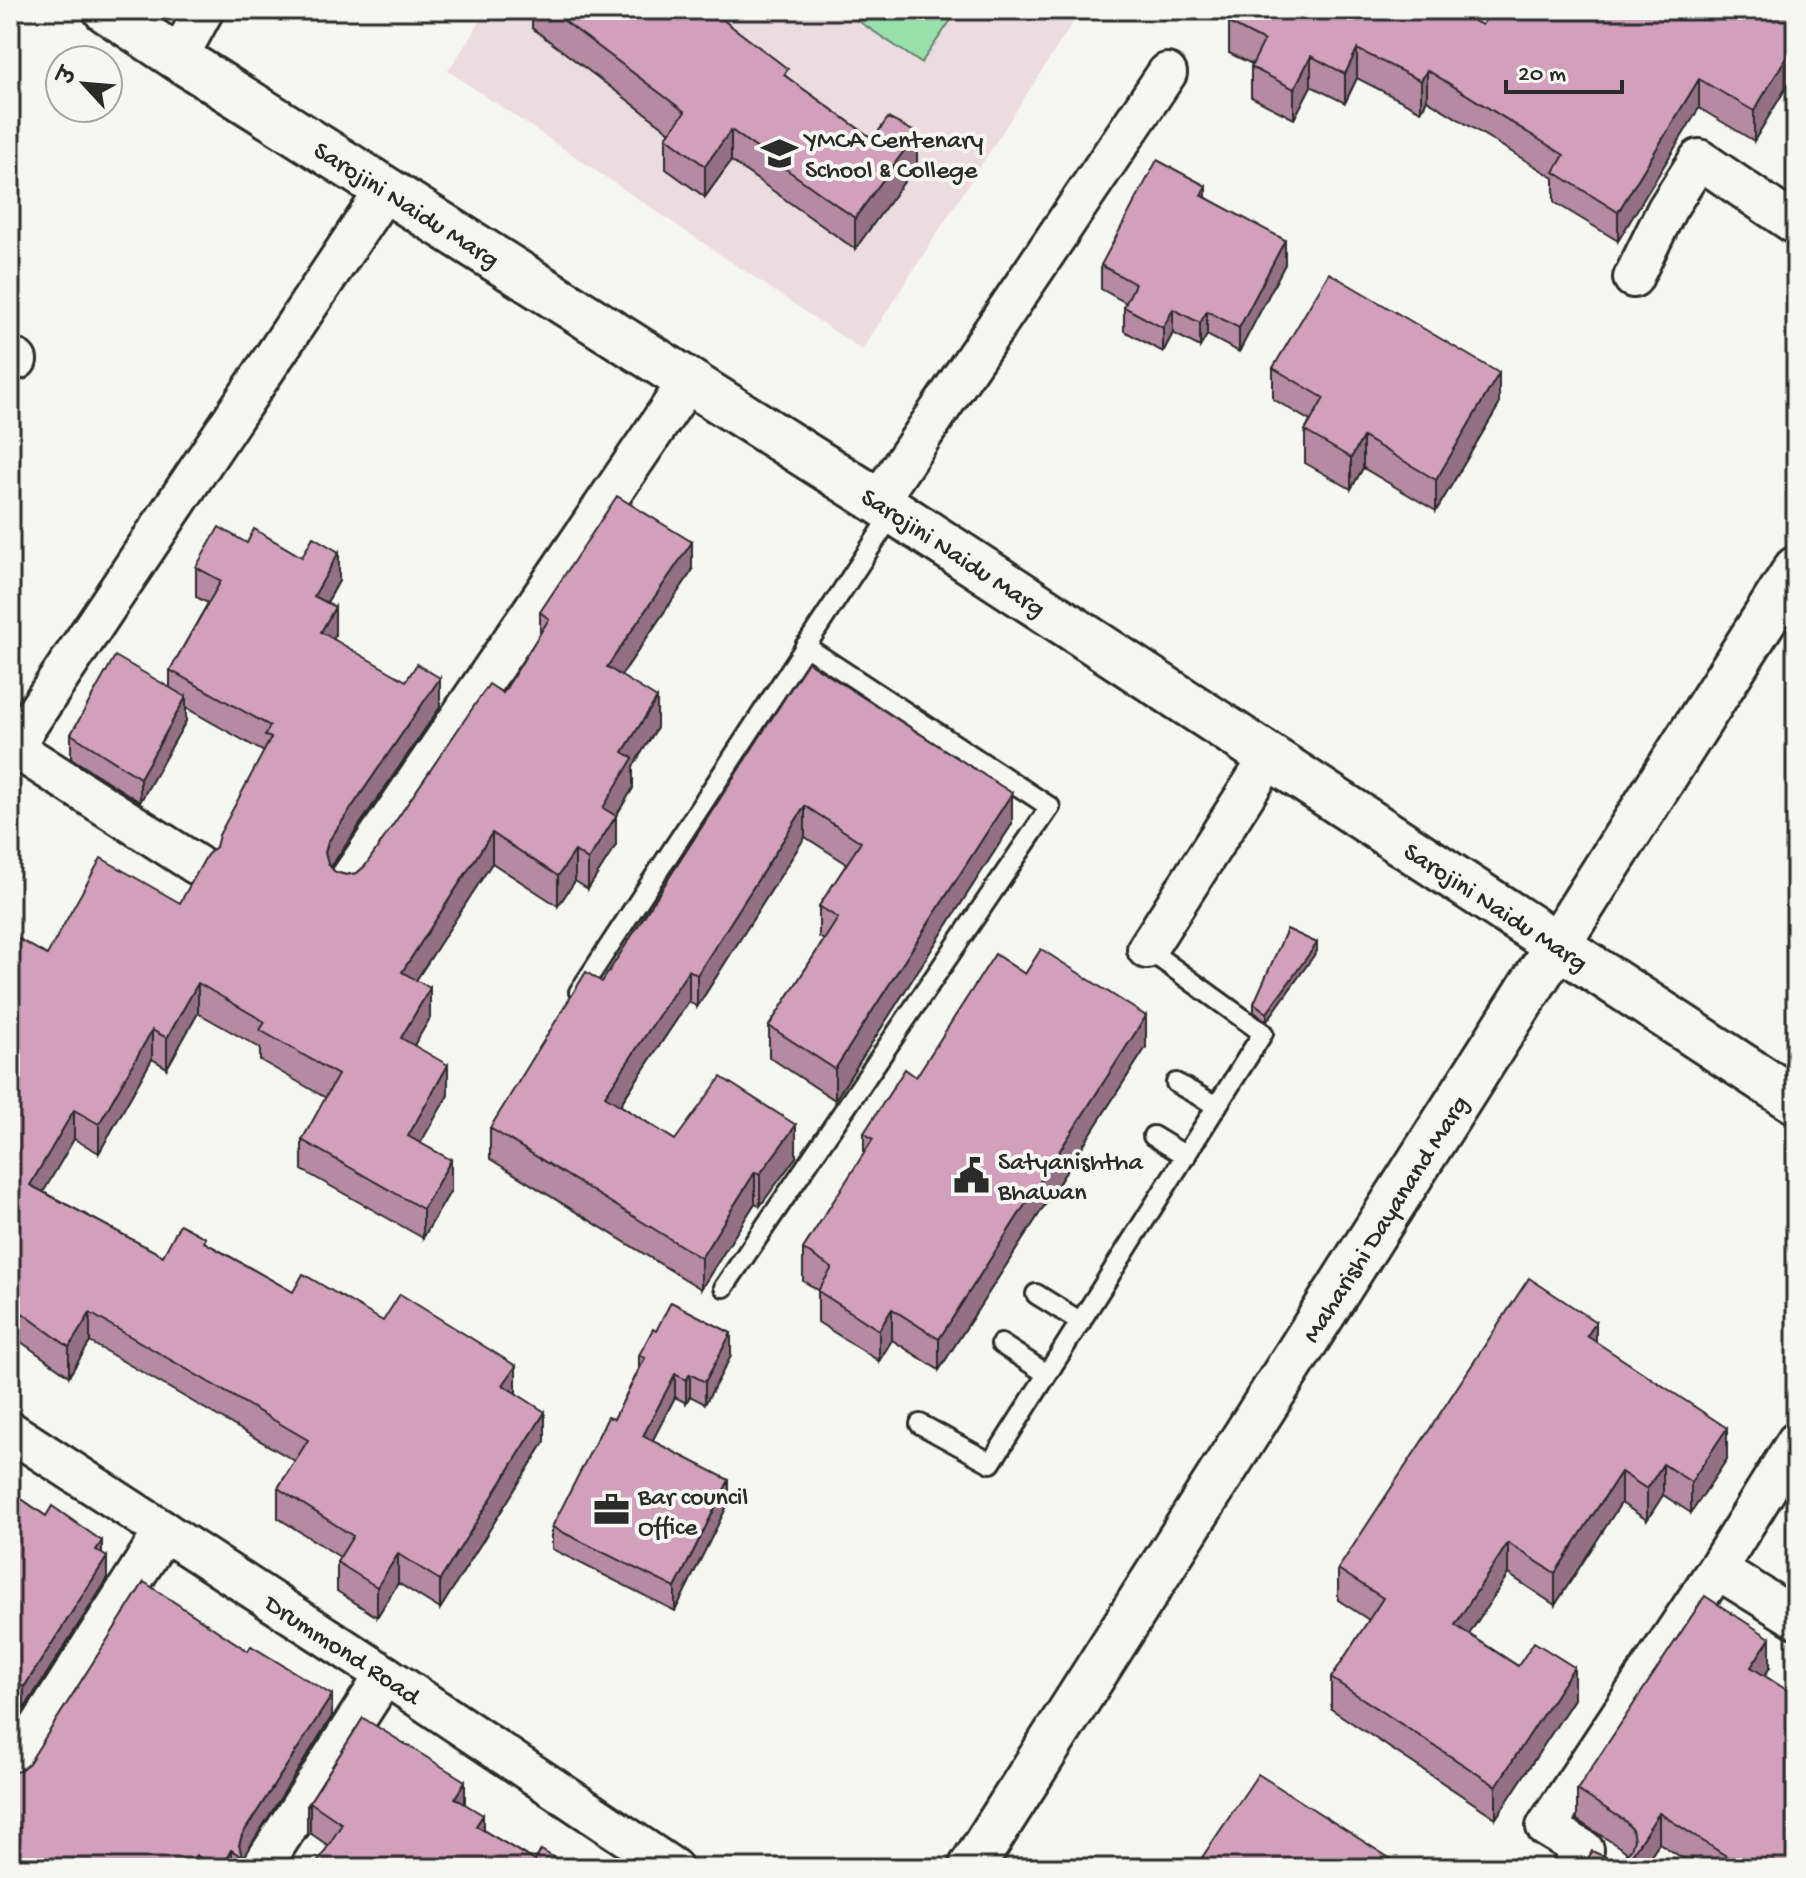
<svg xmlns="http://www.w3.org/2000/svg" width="1806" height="1878" font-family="'Gochi Hand','Playpen Sans Deva',sans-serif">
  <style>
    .built { fill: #ecdce2 }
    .green { fill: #9ae0ad; stroke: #62866c; stroke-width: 2 }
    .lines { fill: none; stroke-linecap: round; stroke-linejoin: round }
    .lane-casing { stroke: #2b2b2b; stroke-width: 24 }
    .street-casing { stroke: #2b2b2b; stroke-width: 44 }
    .secondary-casing { stroke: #2b2b2b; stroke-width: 50 }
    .lane { stroke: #f6f6f2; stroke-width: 18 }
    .street { stroke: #f6f6f2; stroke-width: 38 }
    .secondary { stroke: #f6f6f2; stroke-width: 44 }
    .wall { fill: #b58aa2; stroke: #2b2b2b; stroke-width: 2 }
    .shaded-wall { fill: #947084; stroke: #2b2b2b; stroke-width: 2 }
    .building { fill: #d3a0bc; stroke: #2b2b2b; stroke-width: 2 }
    .labels { text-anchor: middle; stroke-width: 8; stroke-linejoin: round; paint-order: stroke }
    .poi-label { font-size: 26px; fill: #2b2b2b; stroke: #f6f6f2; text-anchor: start }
    .street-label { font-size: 26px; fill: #2b2b2b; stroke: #f6f6f2 }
  </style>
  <rect width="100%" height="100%" fill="#f6f6f2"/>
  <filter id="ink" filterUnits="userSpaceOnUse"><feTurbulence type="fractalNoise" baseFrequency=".0125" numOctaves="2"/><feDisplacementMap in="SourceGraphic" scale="16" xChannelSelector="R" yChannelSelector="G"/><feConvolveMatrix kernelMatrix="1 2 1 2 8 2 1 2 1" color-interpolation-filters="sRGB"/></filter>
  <g filter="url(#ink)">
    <polygon class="built" points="488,10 1081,10 862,350 448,71"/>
    <polygon class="green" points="842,10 958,10 921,63"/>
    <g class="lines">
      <defs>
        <g id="lane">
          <polyline points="579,992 893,513"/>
          <polyline points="1176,1083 1217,1106"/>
          <polyline points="1153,1136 1186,1156"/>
          <polyline points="724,1287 1050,807 805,646"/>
          <polyline points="1036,1294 1081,1322"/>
          <polyline points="1001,1344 1047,1374"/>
          <polyline points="920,1424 991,1463 1263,1033 1147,949"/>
        </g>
        <g id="street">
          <polyline points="178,58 204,10"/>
          <polyline points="1633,278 1667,209 1699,159 1796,225"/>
          <polyline points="10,361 17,360"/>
          <polyline points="878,501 1167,73"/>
          <polyline points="197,865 13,747 386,189"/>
          <polyline points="347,883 689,380"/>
          <polyline points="1147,949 1269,758"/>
          <path id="s1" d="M10,1431L385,1675L673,1868"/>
          <polyline points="1717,1569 1796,1618"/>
          <polyline points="10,1773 164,1531"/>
          <polyline points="261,1868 385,1675"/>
          <polyline points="1572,1868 1584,1850 1546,1827 1717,1569 1796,1442"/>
        </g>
        <g id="secondary">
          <path id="s2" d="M106,10L178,58L878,501L1796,1101"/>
          <path id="s3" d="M971,1868L1796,569"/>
        </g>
      </defs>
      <use href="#lane" class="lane-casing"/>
      <use href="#street" class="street-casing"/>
      <use href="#secondary" class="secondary-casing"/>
      <use href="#lane" class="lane"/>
      <use href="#street" class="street"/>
      <use href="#secondary" class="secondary"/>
    </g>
    <g class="wall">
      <polygon points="532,10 710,10 788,78 873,139 917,164 855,249 731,161 705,197 666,169 666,137 670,132 532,28"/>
      <polygon points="1796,10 1796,71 1754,141 1699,108 1618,241 1554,202 1554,178 1427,100 1421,111 1357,78 1345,103 1311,86 1294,119 1251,97 1251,67 1252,64 1229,53 1229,23 1482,25"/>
      <polygon points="1206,197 1285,264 1239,352 1207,335 1200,347 1173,333 1163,352 1124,331 1124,307 1126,303 1101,289 1101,265"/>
      <polygon points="1273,368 1499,405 1436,511 1363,468 1351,489 1305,463 1305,431 1310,421 1273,399"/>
      <polygon points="247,543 339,581 327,603 335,636 333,639 440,707 331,868 335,872 346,875 357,873 365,866 503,693 540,634 540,612 692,571 621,676 657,728 633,766 633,788 616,816 616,845 588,889 575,881 558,906 492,863 416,980 430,1018 414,1045 448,1095 420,1143 451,1190 423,1238 302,1170 302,1140 326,1098 260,1060 260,1048 198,1013 167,1068 152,1059 99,1153 74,1139 43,1192 163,1256 206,1243 293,1292 383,1321 516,1393 545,1441 440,1609 398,1583 377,1617 337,1591 337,1562 340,1557 278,1518 278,1488 295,1461 90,1342 69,1376 10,1334 10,934 47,955 180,903 216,847 264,752 186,708 186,721 140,802 71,758 71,734 170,688 170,670 208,603 196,597 196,567"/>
      <polygon points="808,662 1012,824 835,1100 769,1057 769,1026 824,940 819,937 819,906 847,864 805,837 697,1007 689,1001 620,1105 675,1140 796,1157 760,1206 755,1203 701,1289 490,1159 490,1128 602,982"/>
      <polygon points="1317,951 1267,1021 1254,1012 1254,1003"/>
      <polygon points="1025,974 1146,1047 939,1370 892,1340 879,1361 818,1322 818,1290 803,1281 803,1249 864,1154 864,1133 916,1077"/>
      <polygon points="1596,1342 1727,1459 1691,1513 1663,1495 1647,1520 1621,1503 1555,1605 1508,1574 1469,1634 1518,1666 1574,1699 1496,1818 1331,1709 1331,1678 1369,1620 1338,1600 1338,1569"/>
      <polygon points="639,1355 731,1356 705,1404 690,1396 686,1403 675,1397 652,1441 729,1502 675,1611 552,1549 552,1527 614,1419 639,1369"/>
      <polygon points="10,1491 102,1555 107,1580 24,1709 10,1700"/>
      <polygon points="1770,1667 1765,1676 1796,1868 1698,1868 1659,1843 1642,1868 1612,1860 1623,1857 1627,1853 1624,1850 1577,1820 1577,1790"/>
      <polygon points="332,1716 242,1856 242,1868 10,1868"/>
      <polygon points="363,1718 465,1804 483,1830 535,1861 571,1868 329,1846 310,1833 307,1837 307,1806"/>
    </g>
    <g class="shaded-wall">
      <polygon points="1796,41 1796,71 1754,141 1754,111"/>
      <polygon points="1357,49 1357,78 1345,103 1345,74"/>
      <polygon points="1311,56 1311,86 1294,119 1294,89"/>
      <polygon points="1427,70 1427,100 1421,111 1421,81"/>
      <polygon points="1699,79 1699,108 1618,241 1618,212"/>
      <polygon points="731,130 731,161 705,197 705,166"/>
      <polygon points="917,133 917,164 855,249 855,218"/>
      <polygon points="1206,186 1206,210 1201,195"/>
      <polygon points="1285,240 1285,264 1239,352 1239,328"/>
      <polygon points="1173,309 1173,333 1163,352 1163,328"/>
      <polygon points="1207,311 1207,335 1200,347 1200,323"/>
      <polygon points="1499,373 1499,405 1436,511 1436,480"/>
      <polygon points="1363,437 1363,468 1351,489 1351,458"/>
      <polygon points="692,542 692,571 607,696 607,667"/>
      <polygon points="339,552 339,581 314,625 314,596"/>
      <polygon points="335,607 335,636 321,661 321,632"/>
      <polygon points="440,678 440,707 328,871 325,853 328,842"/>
      <polygon points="186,697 186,721 140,802 140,778"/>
      <polygon points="657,698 657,728 633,766 633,788 603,837 603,808 623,752"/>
      <polygon points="1012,793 1012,824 835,1100 835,1069"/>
      <polygon points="805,806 805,837 697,1007 697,975"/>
      <polygon points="616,816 616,845 588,889 588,860"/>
      <polygon points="492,833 492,863 402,1002 402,972"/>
      <polygon points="575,851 575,881 558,906 558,876"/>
      <polygon points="1317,943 1317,951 1267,1021 1267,1013"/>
      <polygon points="689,970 689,1001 605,1127 605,1096"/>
      <polygon points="198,983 198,1013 167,1068 167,1038"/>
      <polygon points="430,988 430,1018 401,1067 401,1038"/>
      <polygon points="1146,1016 1146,1047 939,1370 939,1339"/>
      <polygon points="152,1030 152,1059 99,1153 99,1124"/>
      <polygon points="448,1065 448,1095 408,1165 408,1136"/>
      <polygon points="74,1110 74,1139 30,1215 30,1185"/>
      <polygon points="796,1125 796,1157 760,1206 760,1174"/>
      <polygon points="451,1160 451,1190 423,1238 423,1209"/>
      <polygon points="755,1172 755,1203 701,1289 701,1258"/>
      <polygon points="892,1309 892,1340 879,1361 879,1330"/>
      <polygon points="90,1313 90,1342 69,1376 69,1347"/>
      <polygon points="1596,1322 1596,1353 1587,1336"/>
      <polygon points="731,1333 731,1356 705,1404 705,1382"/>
      <polygon points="516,1366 516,1395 503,1385"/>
      <polygon points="675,1374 675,1397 643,1459 643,1436"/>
      <polygon points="690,1374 690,1396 686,1403 686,1380"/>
      <polygon points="545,1412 545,1441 440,1609 440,1580"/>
      <polygon points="1727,1428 1727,1459 1691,1513 1691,1482"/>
      <polygon points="1663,1464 1663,1495 1647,1520 1647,1489"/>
      <polygon points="1621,1472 1621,1503 1555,1605 1555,1573"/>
      <polygon points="729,1480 729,1502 675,1611 675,1588"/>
      <polygon points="102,1541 102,1563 96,1550"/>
      <polygon points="1508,1543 1508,1574 1455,1656 1455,1625"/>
      <polygon points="398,1554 398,1583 377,1617 377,1587"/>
      <polygon points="107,1557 107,1580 24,1709 24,1687"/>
      <polygon points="1770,1638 1770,1667 1751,1697 1751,1667"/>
      <polygon points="1574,1667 1574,1699 1496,1818 1496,1786"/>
      <polygon points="332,1695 332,1716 242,1859 239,1845 242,1835"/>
      <polygon points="465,1781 465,1812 455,1798"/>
      <polygon points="310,1802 310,1833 307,1837 307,1806"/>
      <polygon points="1659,1813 1659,1843 1642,1868 1623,1868"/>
      <polygon points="483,1815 483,1846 476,1826"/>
      <polygon points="231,1850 231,1868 221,1868"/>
      <polygon points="196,1855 196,1868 186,1868"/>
    </g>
    <g class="building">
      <polygon points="550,10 710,10 788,69 784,75 873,139 888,118 917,133 855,218 731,130 705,166 666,137 685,112"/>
      <polygon points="1236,10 1452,10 1482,25 1491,10 1796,10 1796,41 1754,111 1699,79 1618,212 1554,172 1564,155 1427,70 1421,81 1357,49 1345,74 1311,56 1294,89 1251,67 1264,41 1229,23"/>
      <polygon points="1157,160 1206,186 1201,195 1285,240 1239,328 1207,311 1200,323 1173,309 1163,328 1124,307 1135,284 1101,265"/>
      <polygon points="1329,273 1499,373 1436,480 1363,437 1351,458 1305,431 1324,398 1273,368"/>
      <polygon points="617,496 692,542 607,667 657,698 623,752 633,758 603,808 616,816 588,860 575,851 558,876 492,833 402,972 430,988 401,1038 448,1065 408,1136 451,1160 423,1209 302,1140 338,1075 260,1030 265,1022 198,983 167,1038 152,1030 99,1124 74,1110 30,1185 163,1256 180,1224 206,1238 204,1242 293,1292 303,1274 383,1321 400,1294 516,1366 503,1385 545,1412 440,1580 398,1554 377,1587 337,1562 353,1536 278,1488 308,1440 90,1313 69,1347 10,1304 10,934 47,955 101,858 180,903 207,855 216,847 219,835 271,738 265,735 270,726 170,670 221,581 196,567 219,527 247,543 254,529 302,557 313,537 339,552 314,596 335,607 321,632 406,681 417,664 440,678 328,842 325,853 328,864 335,872 346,875 357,873 365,866 489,684 503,693 549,619 540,612"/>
      <polygon points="115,656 186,697 140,778 71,734"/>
      <polygon points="808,662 1012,793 835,1069 769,1026 838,918 819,906 861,842 805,806 697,975 689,970 605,1096 675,1140 721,1077 796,1125 760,1174 755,1172 701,1258 490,1128 586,972 602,982"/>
      <polygon points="1287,929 1317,943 1267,1013 1254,1003"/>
      <polygon points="1041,949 1146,1016 939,1339 892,1309 879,1330 818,1291 832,1268 803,1249 873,1139 864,1133 905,1069 916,1077 995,954 1025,974"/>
      <polygon points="1529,1278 1596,1322 1587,1336 1727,1428 1691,1482 1663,1464 1647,1489 1621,1472 1555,1573 1508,1543 1455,1625 1518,1666 1534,1642 1574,1667 1496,1786 1331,1678 1383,1598 1338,1569"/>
      <polygon points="671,1302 731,1333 705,1382 690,1374 686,1380 675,1374 643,1436 729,1480 675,1588 552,1527 608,1417 614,1419 645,1358 639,1355 653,1329 656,1331"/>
      <polygon points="10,1491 46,1516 52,1506 102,1541 96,1550 107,1557 24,1687 10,1677"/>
      <polygon points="144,1582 248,1651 251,1646 332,1695 242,1835 239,1845 242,1857 231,1850 221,1868 217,1868 196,1855 186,1868 10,1868 10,1773 19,1771 29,1763"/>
      <polygon points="1705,1596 1770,1638 1751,1667 1796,1696 1796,1868 1745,1868 1659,1813 1623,1868 1583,1868 1592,1851 1612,1860 1623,1857 1631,1849 1634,1840 1632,1829 1624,1820 1577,1790"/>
      <polygon points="363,1718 465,1781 455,1798 483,1815 476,1826 535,1861 541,1850 571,1868 314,1868 342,1824 310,1802 307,1806"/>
      <polygon points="1258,1774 1405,1868 1195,1868"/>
    </g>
  </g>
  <defs>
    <symbol id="school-bare" viewBox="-9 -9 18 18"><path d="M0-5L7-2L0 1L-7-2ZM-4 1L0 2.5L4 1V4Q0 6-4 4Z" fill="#2b2b2b" stroke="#f6f6f2" stroke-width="2.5" paint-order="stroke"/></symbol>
    <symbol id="civic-bare" viewBox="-9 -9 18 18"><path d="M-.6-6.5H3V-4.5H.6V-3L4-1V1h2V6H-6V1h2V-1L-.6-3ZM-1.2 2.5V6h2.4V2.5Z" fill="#2b2b2b" stroke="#f6f6f2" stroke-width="2.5" paint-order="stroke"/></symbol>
    <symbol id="office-bare" viewBox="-9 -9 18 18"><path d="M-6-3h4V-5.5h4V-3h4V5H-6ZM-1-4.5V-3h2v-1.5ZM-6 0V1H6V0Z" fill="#2b2b2b" stroke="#f6f6f2" stroke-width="2.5" paint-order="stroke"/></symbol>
  </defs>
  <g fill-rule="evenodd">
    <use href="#school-bare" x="754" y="128" width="51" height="51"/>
    <use href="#civic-bare" x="946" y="1150" width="51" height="51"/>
    <use href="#office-bare" x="586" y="1484" width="51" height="51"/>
  </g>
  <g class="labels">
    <g class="poi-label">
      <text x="805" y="147">YMCA Centenary<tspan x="805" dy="30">School &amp; College</tspan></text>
      <text x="998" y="1169">Satyanishtha<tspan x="998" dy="30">Bhawan</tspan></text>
      <text x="638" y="1504">Bar council<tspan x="638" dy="30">Office</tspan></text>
    </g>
    <g class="street-label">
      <text dy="9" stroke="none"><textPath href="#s2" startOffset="358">Sarojini Naidu Marg</textPath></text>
      <text dy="9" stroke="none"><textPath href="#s2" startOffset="1006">Sarojini Naidu Marg</textPath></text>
      <text dy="9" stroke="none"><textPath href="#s2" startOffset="1654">Sarojini Naidu Marg</textPath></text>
      <text dy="9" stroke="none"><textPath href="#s3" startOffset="770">Maharishi Dayanand Marg</textPath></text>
      <text dy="9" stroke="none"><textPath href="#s1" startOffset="398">Drummond Road</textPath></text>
    </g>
  </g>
  <rect width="1806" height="1878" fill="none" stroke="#f6f6f2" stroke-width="40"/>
  <rect x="20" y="20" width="1766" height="1838" fill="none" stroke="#2b2b2b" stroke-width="3" filter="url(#ink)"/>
  <g transform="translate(84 84) rotate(296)"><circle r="38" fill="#f6f6f2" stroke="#a5a5a2" stroke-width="2"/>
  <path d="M0-6L14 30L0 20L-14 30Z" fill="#2b2b2b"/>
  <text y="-12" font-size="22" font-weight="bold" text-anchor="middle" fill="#2b2b2b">उ</text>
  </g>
  <path d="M1506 80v12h116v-12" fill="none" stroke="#2b2b2b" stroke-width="4"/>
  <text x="1518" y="80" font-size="24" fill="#2b2b2b" stroke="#f6f6f2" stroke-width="6" paint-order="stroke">20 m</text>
</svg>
